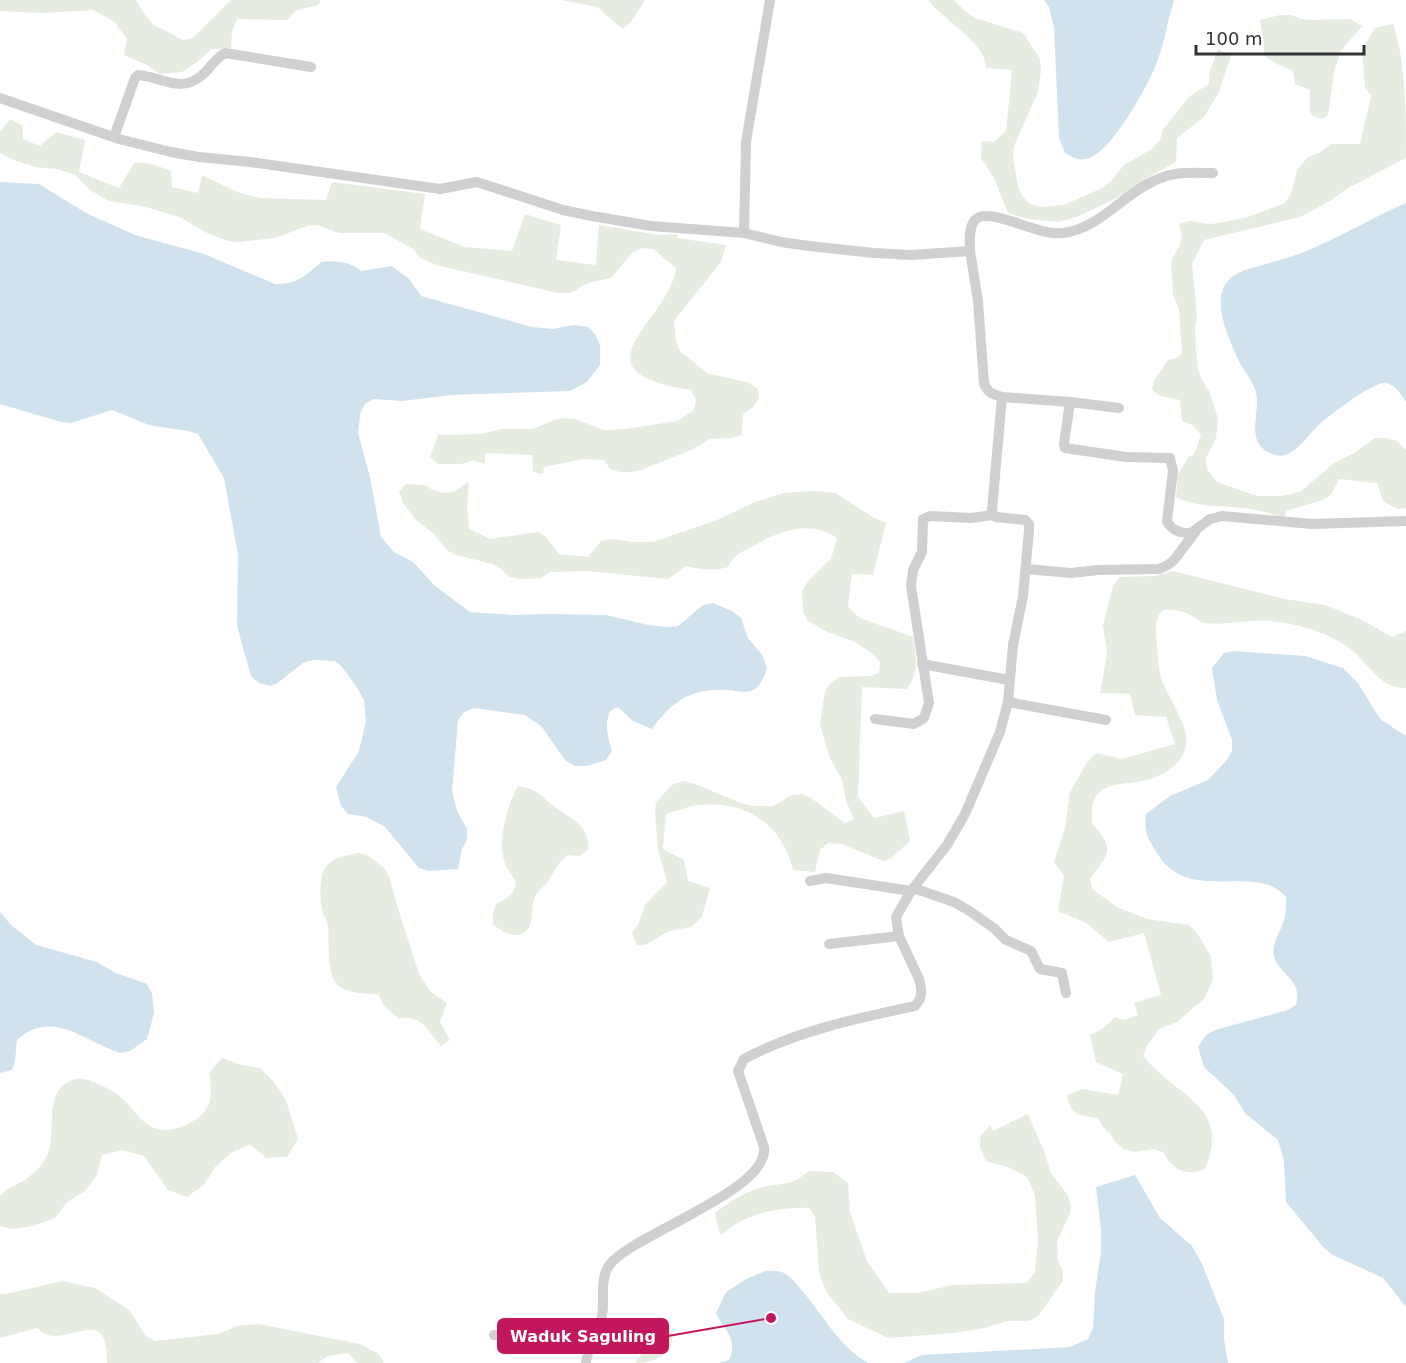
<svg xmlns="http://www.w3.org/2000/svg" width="1406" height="1363" font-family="'DejaVu Sans',sans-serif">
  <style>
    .green { fill: #e6ecdf }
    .water { fill: #cfe2ee }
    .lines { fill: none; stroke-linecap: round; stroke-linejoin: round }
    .minor { stroke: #d0d0d0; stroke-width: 10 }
    .leader { fill: none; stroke: #c2185b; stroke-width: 2 }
    .callout-dot { fill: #c2185b; stroke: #fff; stroke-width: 2 }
    .callout { fill: #c2185b; stroke: #c2185b; stroke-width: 2 }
    .callout-label { font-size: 16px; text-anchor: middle; font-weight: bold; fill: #fff }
  </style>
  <rect width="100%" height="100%" fill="#fff"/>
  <g class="green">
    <polygon points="0,0 136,0 145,15 154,25 183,40 193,38 231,0 321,0 318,5 297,10 287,20 237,19 232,32 231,48 212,49 196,63 182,72 160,74 147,65 124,55 127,39 115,22 93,10 42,13 0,11"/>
    <polygon points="562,0 645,0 631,22 623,29 597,7"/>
    <path d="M928,0H954L966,12L975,18L1023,33L1040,59L1041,70L1038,92L1014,146L1013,156L1018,186L1022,196L1030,204L1041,207L1064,205L1102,188L1111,181L1124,165L1152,149L1160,140L1163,129L1191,95L1209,84V74L1218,49L1231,57L1218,94L1204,117L1177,138L1176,162L1145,179L1125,194L1079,216L1059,222L1028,219L1008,213L994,178L981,158L982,141L994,142L1006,131L1012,70L986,68C986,42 942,19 928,0Z"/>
    <polygon points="1280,15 1291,15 1301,19 1311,20 1350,19 1362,26 1341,51 1334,72 1329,110 1328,115 1323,119 1313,116 1310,112 1310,90 1295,84 1293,71 1275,63 1265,56 1260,20"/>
    <path d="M1393,24C1406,60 1406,118 1406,158L1348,188L1330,201L1300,217L1204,240L1192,264L1197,316L1195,328L1196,349L1198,369L1202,380L1209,391L1218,418L1216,438L1206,458L1207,469L1217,482L1257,496H1280L1300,492L1334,463L1354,453L1375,438H1387L1397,441L1406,450V508L1397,509L1383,501L1377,483L1339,479L1331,495L1323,500L1286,511L1285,518C1271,514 1257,509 1242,508C1219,505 1198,508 1176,497L1178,475L1189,456L1194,455L1201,435L1194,426L1182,421L1180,400L1160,396L1152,390L1154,381L1168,360L1179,357L1182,353L1179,309L1173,295L1171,265L1172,259L1180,245L1182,235L1179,224L1189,221L1209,224L1220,223L1248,217L1285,203L1292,191L1297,170L1308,157L1319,153L1331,144H1360L1371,96L1365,87L1362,49L1375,28Z"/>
    <path d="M10,119L23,126V139L40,146L56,132L85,140L79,172L119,188L135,162C147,163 160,165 171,172L172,187L198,193L202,175L237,192L260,198L326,200L332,182L425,194L420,229L465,247L512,251L525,214L561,225L556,260L596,265L599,225L659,235L677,234V238L726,245L721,262L674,321L676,342L680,351L707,373L749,383L758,389L759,399L752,408L743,414L742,435L731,438L710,439L691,450L641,470L631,472H620L610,469L604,460L583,459L544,467L543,474L533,472L532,455L485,453V464L473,460L462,464H438L430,457L438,435L481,434L502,429H533L554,420L565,418L575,419L604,430L626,429L677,421L694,410L696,400L691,390C567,371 670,321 676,268L653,249L642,248L632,253L611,278L588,283L570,293H558L436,265L420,258L413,249L384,233H339L317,225L307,226L275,238L239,242L228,241L207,233L179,217L142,206L109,201L90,190L75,175L58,169L35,167L9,158L0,153V132Z"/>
    <path d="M469,482L467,506L469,529L490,539L538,532L546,537L559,554L588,557L601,541L611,539L633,542H653L717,520L755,502L784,493L814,491L835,493L873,517L886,523L873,575L852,574L848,607L860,618L913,637C916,655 920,674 906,689L862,687L858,797L874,818L904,811L910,841L890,859L883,861L842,844L828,843L820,850L815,872L793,870C783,825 745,799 698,805C687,807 677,811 666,814L663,849L684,860L688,881L710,888L702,917L691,927L669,931L645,945H637L632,933L638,925L645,905L667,882L658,850L655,812L656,802L673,784L684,781L695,784L741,803L752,806H773L792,795L802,794L811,798L845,823L854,819L846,801L842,780L830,758L820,725L825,691L831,683L839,677L870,676L879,673L880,662L873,654L855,642L828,632L808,621L803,612L802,591L808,581L831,559L837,538C808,519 780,531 753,546C742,552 733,555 728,567C714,571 701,570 686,566L668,579L586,571L550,572L541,578L520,579L510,577L501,569L492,564L457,555L448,551L433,533L416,520L403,503L399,492L406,484L424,485L433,490L443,493L453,492Z"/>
    <path d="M1173,571L1285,599L1325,605L1362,620L1392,637L1406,631V688C1381,688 1371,668 1355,653C1347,645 1334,638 1324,634C1302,625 1275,619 1252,621C1237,622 1221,625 1206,623C1201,623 1198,619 1194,617C1184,611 1175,609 1163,610C1153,620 1156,630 1157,644C1158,656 1158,669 1162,681C1169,698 1189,727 1186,744C1184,764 1161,777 1143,781C1129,784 1106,782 1096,796C1091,804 1092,814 1092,823C1115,850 1110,852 1090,879L1092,889L1117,907L1147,919L1189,925L1197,933L1211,956L1213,979L1205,998L1177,1022L1159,1029L1147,1046L1143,1056C1176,1097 1232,1105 1205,1169C1188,1177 1172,1170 1164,1153L1155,1149L1134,1152L1124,1149L1115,1142L1110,1133L1103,1127L1098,1118C1079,1115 1071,1116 1067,1095L1082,1089L1118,1095L1123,1074L1096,1062L1090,1035L1102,1029L1115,1017L1123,1020L1138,1015L1134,1003L1161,995L1144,933L1109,942L1086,923L1058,911L1064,876L1054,862L1065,828L1070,792L1086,764L1096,753L1122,759L1175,744L1166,717L1135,715L1130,694L1100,693L1107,654L1103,625L1113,586L1120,577L1155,576Z"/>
    <path d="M518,786C539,790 539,795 555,807C572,820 590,825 588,850L579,856L568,855C558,862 555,871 548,881C545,886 539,890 536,895C530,904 534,918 529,927C520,942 502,933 493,924V913L497,903C508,899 514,894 516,882C513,877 509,871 506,866C496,844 507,805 518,786Z"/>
    <path d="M359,853L369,856L385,869L390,879L395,899L419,974L431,992L447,1003L440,1022L450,1040L441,1046C428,1031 420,1013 399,1019L383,1005L379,995C367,993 348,994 339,986C325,974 330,942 328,927C328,922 325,918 323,914C320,903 319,883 323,872C329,857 345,856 359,853Z"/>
    <path d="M222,1058L241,1065L260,1068L274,1082L286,1100L298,1139L287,1157L266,1158L250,1144L231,1153L215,1167L204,1185L187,1197L168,1190L144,1156L123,1150L102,1155L97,1175L85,1191L67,1202L55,1218L33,1226L12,1229L0,1226V1196C7,1188 14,1186 23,1181C33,1175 46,1162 49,1150C56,1129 43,1091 72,1080C80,1077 85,1079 93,1082C102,1085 110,1089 118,1095C129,1103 136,1116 147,1124C163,1136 183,1128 198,1118C213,1108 212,1091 209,1073Z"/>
    <path d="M1028,1114L1044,1151L1051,1173L1067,1194L1071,1204L1070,1214L1057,1241L1058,1261L1063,1271V1281L1038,1316L1029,1321H1006L985,1328L953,1333L888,1338L848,1319L828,1294L823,1284L819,1271L815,1217L810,1208C785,1207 758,1211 736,1224C730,1227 727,1232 720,1235L715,1213C728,1203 744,1192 760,1188C782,1182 790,1187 809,1171L833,1172L848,1183L850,1212L867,1261L889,1293H917L953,1285L1027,1283L1035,1272L1038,1241L1035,1195L1027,1177L1008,1167L986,1161L980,1147V1137L990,1125L993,1131Z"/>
    <path d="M62,1281L95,1288L129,1310L146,1336L155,1341L218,1334L237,1326L259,1324L360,1344L377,1353L384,1361L383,1363H358L348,1353L328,1356L318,1363H107C108,1303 71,1345 45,1334C42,1333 40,1330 37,1328L0,1338V1294L11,1293Z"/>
    <path d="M658,1321L669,1323C680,1350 660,1363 635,1363L644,1351Z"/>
  </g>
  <g class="water">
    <path d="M1044,0H1174C1168,19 1165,40 1158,59C1151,81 1110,156 1086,159C1078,161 1072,157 1065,153L1059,138L1054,27L1049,7Z"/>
    <path d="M0,182L39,184L86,213L135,235L204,254L275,284C297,284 306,276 321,262C337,261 348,261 361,271L392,266L409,279L421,296L532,327L553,329L573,325L588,327L595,334L600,345V365L587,382L570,391L452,395L402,401L374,399L365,404L360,414L358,433L370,477L381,537L394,552L413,562L435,586L470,612L513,615L546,614L606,615L648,625L668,627L678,626L703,605L713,603L732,611L741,618L748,638L763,656L767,669C764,676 761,685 755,689C747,694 736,691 727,690C692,688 672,701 652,729L633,721L618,707L610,711C604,726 608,736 612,751L606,760L587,766H575L566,761L560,753L542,727L525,715L474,708L464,712L458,720L452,791L457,811L467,829V840L462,849L458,869L429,871L419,868L385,827L367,817L348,814L341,806L336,787L359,751L366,721L364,700L354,683L342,667L335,661L313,660L303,663L279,682L270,686L259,683L251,676L237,626L238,555L224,478L198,434L188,431L149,425L112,410L71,423L61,422L0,404Z"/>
    <path d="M1406,203V402C1401,395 1397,386 1387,383C1375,380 1333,413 1322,422C1308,433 1293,463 1272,454C1242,442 1263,411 1255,389C1251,379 1244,371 1239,361C1227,335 1203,285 1243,271C1263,264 1284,260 1304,252C1339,238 1371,218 1406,203Z"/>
    <path d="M1234,651L1305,656L1343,668L1358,683L1380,719L1406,736V1307L1383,1278L1333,1255L1324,1248L1286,1202L1284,1161L1278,1140L1245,1113L1234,1095L1204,1067L1198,1047L1206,1035L1215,1030L1288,1010L1296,1005C1303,978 1280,977 1274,956C1270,944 1283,929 1285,916C1286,910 1286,904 1286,897C1256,861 1188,906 1157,853C1147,836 1144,835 1146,814L1170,796L1208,780L1226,761L1232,751V740L1217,700L1212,668L1224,653Z"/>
    <path d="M0,912L11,925L36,945L97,962L116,973L147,984L152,993L154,1013L147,1039L130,1051L120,1053C85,1042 52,1008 17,1040L15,1061L12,1070L0,1073Z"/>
    <polygon points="1135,1175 1160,1218 1192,1246 1202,1264 1224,1319 1224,1339 1228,1363 904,1363 922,1355 1070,1347 1088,1339 1093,1328 1095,1292 1101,1252 1101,1230 1096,1187"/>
    <path d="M765,1271C771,1271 777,1270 784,1273C792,1277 798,1286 804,1293C825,1318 840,1347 868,1363H719L729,1360C739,1339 724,1331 716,1313L726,1292L746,1279Z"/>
  </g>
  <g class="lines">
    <g class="minor">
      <path d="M0,98L119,139L171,152L199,157L250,162L440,189L477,182L563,210L592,216L651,226L744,233L781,242L809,246L874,253L911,255L970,251L978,301L984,383C987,393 993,394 1002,397L992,510L993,515L996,517L1025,520L1029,524V531L1023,596L1013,645L1008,702L1000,732L965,814L947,845L911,891L896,917L899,936L919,979C922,989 923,998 915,1006C858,1018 796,1031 744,1059L738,1071L764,1147C770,1190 637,1233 611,1263C599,1276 605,1299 602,1316C600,1333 587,1346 586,1363"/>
      <path d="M114,137L135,78L138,75C160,76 179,94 201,76C210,69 215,58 225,53L311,67"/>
      <polyline points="744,233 746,142 770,0"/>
      <path d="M970,251C970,242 968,228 975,220C988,205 1039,237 1063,233C1101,228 1125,192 1158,179C1176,171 1194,173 1213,173"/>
      <polyline points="1002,397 1070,402 1119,408"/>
      <path d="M1070,402L1064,444L1065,448L1126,457L1170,458L1173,471L1167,521C1171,530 1181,534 1191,533L1210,519L1222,516L1312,524L1406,521"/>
      <polyline points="1026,569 1071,573 1098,570 1159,569 1168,565 1174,560 1196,531"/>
      <polyline points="922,664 1009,680"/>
      <polyline points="1008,702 1106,720"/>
      <polyline points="875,719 914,724 924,718 929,703 911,586 913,570 922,552 923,519 930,516 971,518 993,515"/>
      <polyline points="810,881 826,878 911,891"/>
      <polyline points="913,888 954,902 968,910 995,929 1006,940 1031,951 1040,969 1062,973 1066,993"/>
      <polyline points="829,944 899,936"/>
      <polyline points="494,1335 595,1338"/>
    </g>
  </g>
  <path class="leader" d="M771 1318L668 1336"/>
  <circle class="callout-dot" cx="771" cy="1318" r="6"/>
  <rect class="callout" x="498" y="1319" width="170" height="34" rx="6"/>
  <g class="callout-label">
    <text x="583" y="1342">Waduk Saguling</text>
  </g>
  <path d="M1196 45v9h168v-9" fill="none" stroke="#333333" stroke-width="3"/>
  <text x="1205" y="45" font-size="18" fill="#333333" stroke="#ffffff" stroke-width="4.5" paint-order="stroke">100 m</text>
</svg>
